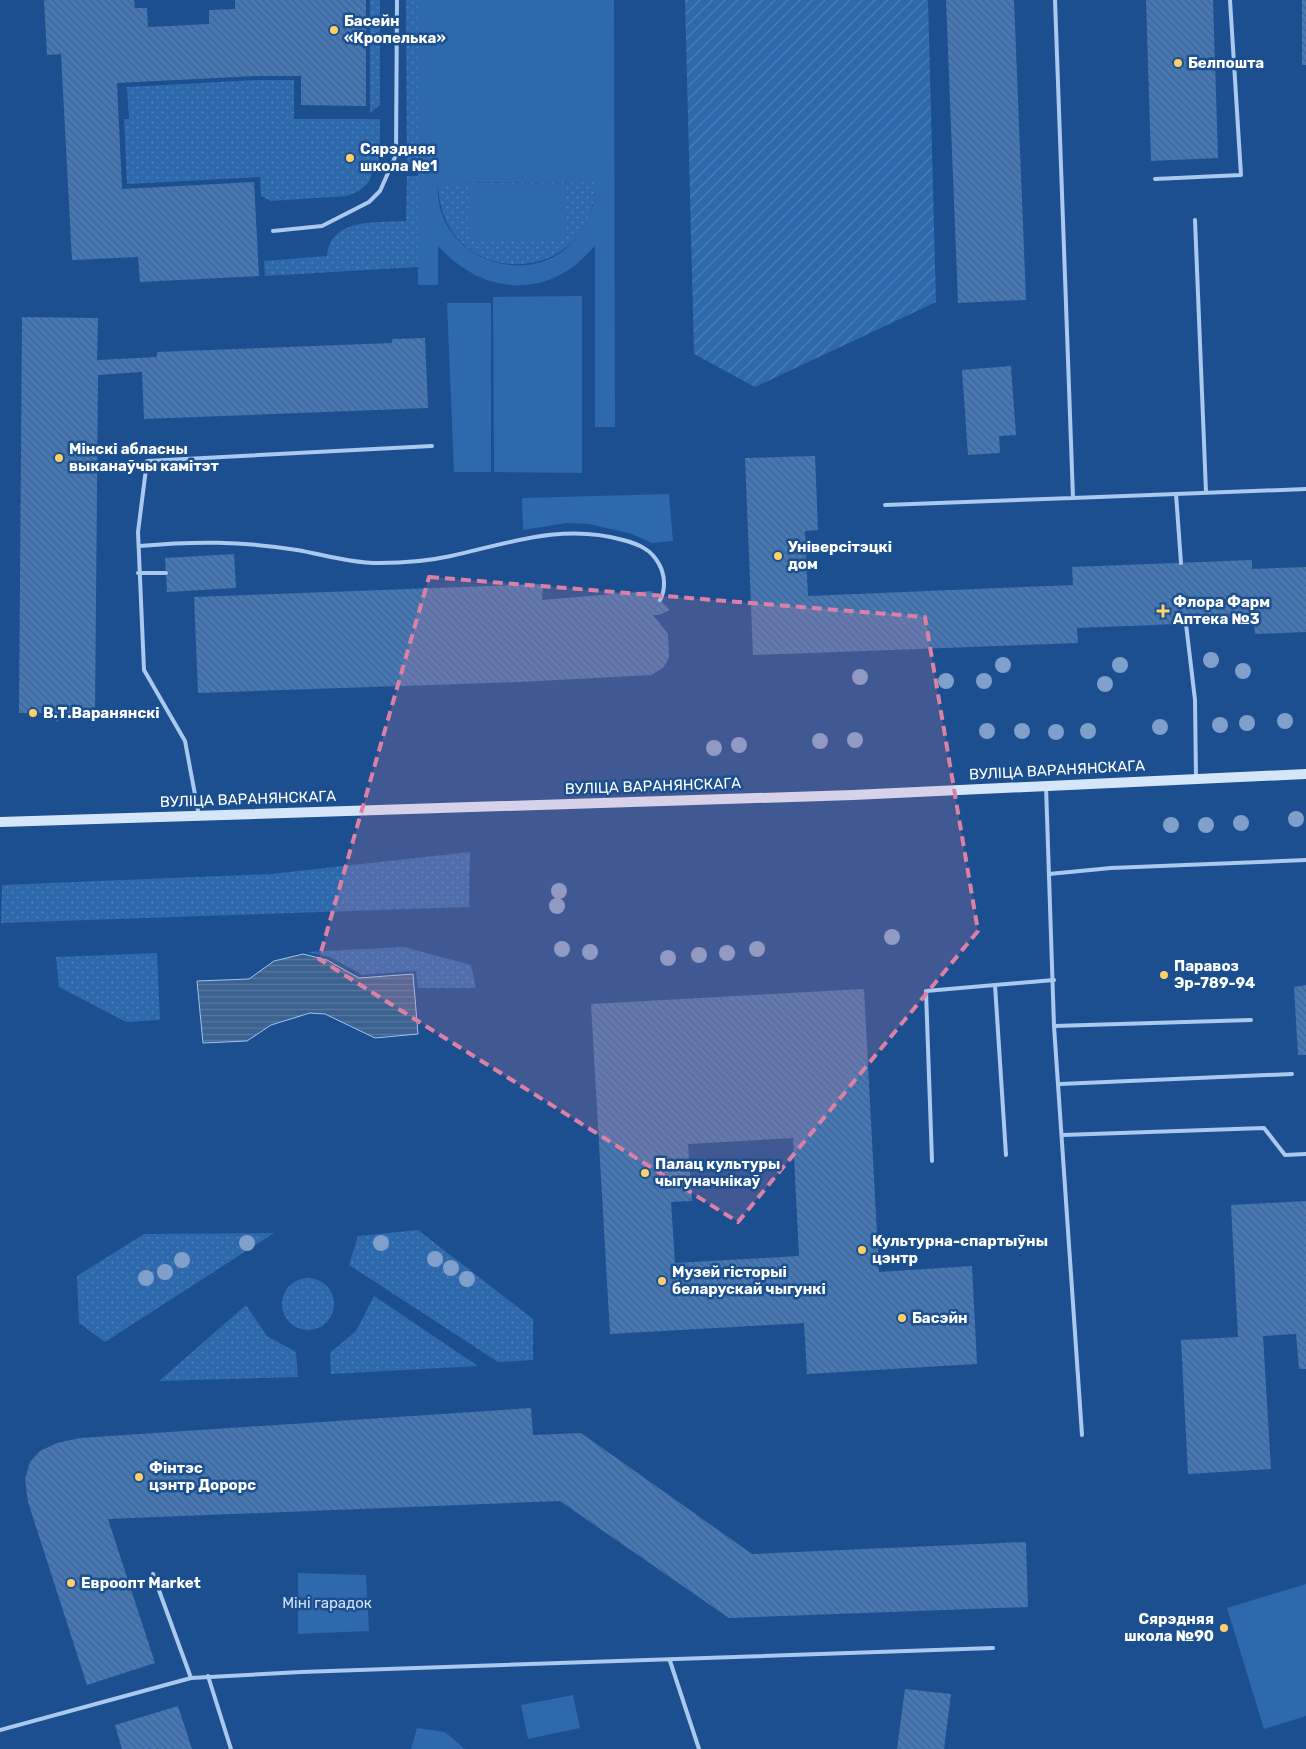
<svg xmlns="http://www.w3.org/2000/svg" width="1306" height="1749" font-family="Rubik,sans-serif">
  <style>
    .grass { fill: url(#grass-dots) }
    .park { fill: #2e69ad; fill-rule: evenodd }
    .garden { fill: url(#garden-furrows) }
    .water { fill: url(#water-rules); stroke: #9cc4f0 }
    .building { fill: url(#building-back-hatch); fill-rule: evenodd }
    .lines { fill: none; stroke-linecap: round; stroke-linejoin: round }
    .lane { stroke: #a9c9ee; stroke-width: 4 }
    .secondary { stroke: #d6e6fa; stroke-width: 10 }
    .tree { fill: #7ea0ca }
    .marked { fill: #dd80a5; fill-opacity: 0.2; stroke: #dd80a5; stroke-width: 4; stroke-dasharray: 10 6; stroke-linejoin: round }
    .poi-dot { fill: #ffd166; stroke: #1b4f8f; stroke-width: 2 }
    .labels { text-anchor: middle; stroke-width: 5; stroke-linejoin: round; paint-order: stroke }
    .poi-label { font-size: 15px; font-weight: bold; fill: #fff; stroke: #1b4f8f; text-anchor: start }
    .street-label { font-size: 15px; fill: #fff; stroke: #1b4f8f }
    .park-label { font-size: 15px; fill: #cfe3fa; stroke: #1b4f8f }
  </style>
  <defs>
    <pattern id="grass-dots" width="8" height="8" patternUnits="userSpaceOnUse" patternTransform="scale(1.25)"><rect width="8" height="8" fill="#2e69ad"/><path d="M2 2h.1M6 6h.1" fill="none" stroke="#4d80b9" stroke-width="1.8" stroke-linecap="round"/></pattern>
    <pattern id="garden-furrows" width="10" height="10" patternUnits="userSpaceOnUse" patternTransform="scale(1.25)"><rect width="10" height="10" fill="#2e69ad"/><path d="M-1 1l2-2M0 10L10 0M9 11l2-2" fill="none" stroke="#4d80b9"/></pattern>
    <pattern id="water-rules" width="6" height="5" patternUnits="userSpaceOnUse" patternTransform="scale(1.25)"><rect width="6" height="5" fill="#3c6290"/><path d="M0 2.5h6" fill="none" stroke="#597aa1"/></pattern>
    <pattern id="building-back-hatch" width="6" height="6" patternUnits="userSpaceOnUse" patternTransform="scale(1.25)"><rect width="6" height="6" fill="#4478b7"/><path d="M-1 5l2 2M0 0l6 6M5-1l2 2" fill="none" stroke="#486282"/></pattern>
  </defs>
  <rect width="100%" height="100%" fill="#1b4f8f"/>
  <g class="grass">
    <polygon points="370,0 380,0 380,105 370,113"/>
    <polygon points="406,0 418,0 418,168 407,168"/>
    <polygon points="258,80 294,80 294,119 380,119 380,157 368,183 359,191 347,196 271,201 261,196 260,177 127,184 124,119 129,119 127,87"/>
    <path d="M407,176H418V267L265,276L264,261L327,256C331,217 377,223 406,221Z"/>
    <path d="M595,182C596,290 440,293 438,183Z"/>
    <polygon points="470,852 469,907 1,923 2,885 271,874"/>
    <polygon points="404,947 471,965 476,988 418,988 416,971 362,975 330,957 306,952"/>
    <polygon points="157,953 160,1020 126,1022 59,987 56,957"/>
    <polygon points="418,1230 533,1319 533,1360 498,1362 349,1265 358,1236"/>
    <polygon points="274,1233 105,1342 79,1323 77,1276 144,1234"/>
    <circle cx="308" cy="1304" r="26"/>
    <polygon points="374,1296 478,1366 331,1374 330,1353 356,1331"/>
    <polygon points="246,1305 267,1336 296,1352 298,1377 159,1381"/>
  </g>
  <g class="park">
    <path d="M418,0H614L615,427H595V246C588,253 581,261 573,267C526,300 474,286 438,246V285H418ZM594,182C596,197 592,212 584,226C546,298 432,264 438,183Z"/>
    <polygon points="468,187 564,187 564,239 469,239"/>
    <polygon points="582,296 582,473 494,472 493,297"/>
    <polygon points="447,303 491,303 491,472 454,472"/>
    <polygon points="669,494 673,541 652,543 632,534 589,524 567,523 523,530 522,498"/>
    <polygon points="298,1573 366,1575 369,1631 298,1634"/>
    <polygon points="1306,1584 1306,1716 1264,1729 1227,1608"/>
    <polygon points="573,1695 580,1728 528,1739 521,1705"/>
    <polygon points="417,1728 445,1732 465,1749 411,1749"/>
  </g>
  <polygon class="garden" points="685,0 928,0 936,302 755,387 694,354"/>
  <polygon class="water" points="303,954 327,960 359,978 413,974 418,1034 375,1038 325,1014 310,1013 271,1025 247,1041 203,1043 197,981 249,979 274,961"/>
  <g class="building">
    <polygon points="44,0 134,0 135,8 147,8 148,27 209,24 209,10 235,9 235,0 366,0 366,106 301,105 301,76 257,76 117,83 122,189 254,182 259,276 140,282 138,257 72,260 61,54 47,55"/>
    <polygon points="946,0 1014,0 1026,300 958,303"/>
    <polygon points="1146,0 1213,0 1218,158 1151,161"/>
    <rect x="1302" y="0" width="4" height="65"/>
    <polygon points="22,317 98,318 97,360 157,357 157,352 392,343 392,339 425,338 428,408 144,419 142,372 98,375 95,714 65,714 57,722 48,713 19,713"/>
    <polygon points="1011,366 1016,435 999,436 1000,453 968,455 962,370"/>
    <polygon points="815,456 818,530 805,531 808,596 1073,585 1072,567 1252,560 1252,569 1306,567 1306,632 1255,634 1254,621 1077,628 1078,643 753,655 745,458"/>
    <polygon points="234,554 236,588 167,592 165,558"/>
    <polygon points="543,584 542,600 651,591 670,610 659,615 653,615 668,634 669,658 663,668 651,675 519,682 198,693 194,597"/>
    <polygon points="1306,985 1306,1055 1298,1055 1294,987"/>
    <path d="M864,989L879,1272L972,1266L977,1364L807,1374L804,1323L610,1334L591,1004ZM793,1138L799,1256L675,1263L671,1202L692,1201L688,1144Z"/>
    <polygon points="1306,1201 1306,1369 1299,1369 1296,1334 1263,1336 1271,1469 1188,1474 1181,1340 1238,1337 1231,1205"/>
    <polygon points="531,1408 533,1435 581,1433 752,1554 1026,1542 1028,1607 729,1618 560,1501 108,1519 155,1663 87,1685 28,1502 25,1479 30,1462 40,1451 57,1443 80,1438"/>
    <polygon points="905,1689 951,1694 944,1749 897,1749"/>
    <polygon points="178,1706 192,1749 122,1749 115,1725"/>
  </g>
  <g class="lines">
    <g class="lane">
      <polyline points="1155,179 1241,175 1230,0"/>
      <polyline points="1195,220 1206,492"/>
      <polyline points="273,231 322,226 369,202 380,191 396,155 397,0"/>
      <polyline points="1176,494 1181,563"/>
      <polyline points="1073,498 1306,489"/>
      <polyline points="885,505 1073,498 1055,0"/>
      <path d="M139,546C194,541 242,541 297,550C325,555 352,563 380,563C404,563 428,561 451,556C509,543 563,523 623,540C638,544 651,549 659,564C665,575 666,589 660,600"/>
      <polyline points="138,573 166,573"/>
      <polyline points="1186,624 1195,700 1196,778"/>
      <polyline points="1046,786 1054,1026 1082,1435"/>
      <polyline points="199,816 185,741 144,670 138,532 147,461 432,446"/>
      <polyline points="1049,874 1111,868 1306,860"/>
      <polyline points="995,985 1006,1155"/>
      <polyline points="1054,1026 1251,1020"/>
      <polyline points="1060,1084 1292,1074"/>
      <polyline points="1063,1135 1264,1128 1285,1155 1306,1154"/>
      <polyline points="932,1161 926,991 1054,980"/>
      <polyline points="153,1574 191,1678 301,1672 993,1648"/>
      <polyline points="670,1661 699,1749"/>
      <polyline points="208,1676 231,1749"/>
      <polyline points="0,1730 191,1678"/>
    </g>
    <polyline class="secondary" points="0,822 853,795 1306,774"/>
  </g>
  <g class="tree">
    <circle cx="1211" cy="660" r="8"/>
    <circle cx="1003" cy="665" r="8"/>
    <circle cx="1120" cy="665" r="8"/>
    <circle cx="1243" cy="671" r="8"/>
    <circle cx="860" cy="677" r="8"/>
    <circle cx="946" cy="681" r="8"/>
    <circle cx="984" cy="681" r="8"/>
    <circle cx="1105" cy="684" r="8"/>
    <circle cx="1285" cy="721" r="8"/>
    <circle cx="1247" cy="723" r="8"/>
    <circle cx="1220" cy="725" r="8"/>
    <circle cx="1160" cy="727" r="8"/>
    <circle cx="987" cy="731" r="8"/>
    <circle cx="1022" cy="731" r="8"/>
    <circle cx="1088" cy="731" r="8"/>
    <circle cx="1056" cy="732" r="8"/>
    <circle cx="855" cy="740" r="8"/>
    <circle cx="820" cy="741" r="8"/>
    <circle cx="739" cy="745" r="8"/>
    <circle cx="714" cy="748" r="8"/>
    <circle cx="1296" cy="819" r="8"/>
    <circle cx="1241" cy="823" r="8"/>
    <circle cx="1171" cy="825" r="8"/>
    <circle cx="1206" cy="825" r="8"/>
    <circle cx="559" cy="891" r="8"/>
    <circle cx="557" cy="906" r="8"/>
    <circle cx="892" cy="937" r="8"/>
    <circle cx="562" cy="949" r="8"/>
    <circle cx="757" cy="949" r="8"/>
    <circle cx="590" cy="952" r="8"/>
    <circle cx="727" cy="953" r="8"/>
    <circle cx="699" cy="955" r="8"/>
    <circle cx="668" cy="958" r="8"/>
    <circle cx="247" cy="1243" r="8"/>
    <circle cx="381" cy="1243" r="8"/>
    <circle cx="435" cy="1259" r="8"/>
    <circle cx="182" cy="1260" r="8"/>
    <circle cx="451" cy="1268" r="8"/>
    <circle cx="165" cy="1272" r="8"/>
    <circle cx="146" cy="1278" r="8"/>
    <circle cx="467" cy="1279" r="8"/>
  </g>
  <path class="marked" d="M429,577L925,617L978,931L738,1222L319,959Z"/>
  <g class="poi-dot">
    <circle cx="334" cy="30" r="5"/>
    <circle cx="1178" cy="63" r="5"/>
    <circle cx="350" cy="158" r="5"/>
    <circle cx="59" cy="458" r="5"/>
    <circle cx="778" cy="556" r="5"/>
    <path d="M1160.5 603.5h5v5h5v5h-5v5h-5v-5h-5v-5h5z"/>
    <circle cx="33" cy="713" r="5"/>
    <circle cx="1164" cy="975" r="5"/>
    <circle cx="645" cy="1173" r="5"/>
    <circle cx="862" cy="1250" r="5"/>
    <circle cx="662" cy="1281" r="5"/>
    <circle cx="902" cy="1318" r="5"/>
    <circle cx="139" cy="1477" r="5"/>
    <circle cx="71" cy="1583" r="5"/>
    <circle cx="1224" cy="1628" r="5"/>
  </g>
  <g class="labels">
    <g class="poi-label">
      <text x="344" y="26">Басейн<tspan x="344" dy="17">«Кропелька»</tspan></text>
      <text x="1188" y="68">Белпошта</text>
      <text x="360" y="154">Сярэдняя<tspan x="360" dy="17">школа №1</tspan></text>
      <text x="69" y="454">Мінскі абласны<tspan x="69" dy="17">выканаўчы камітэт</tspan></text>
      <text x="788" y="552">Універсітэцкі<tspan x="788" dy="17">дом</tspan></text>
      <text x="1173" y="607">Флора Фарм<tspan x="1173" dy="17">Аптека №3</tspan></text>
      <text x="43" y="718">В.Т.Варанянскі</text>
      <text x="1174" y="971">Паравоз<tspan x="1174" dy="17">Эр-789-94</tspan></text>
      <text x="655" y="1169">Палац культуры<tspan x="655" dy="17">чыгуначнікаў</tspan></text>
      <text x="872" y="1246">Культурна-спартыўны<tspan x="872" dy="17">цэнтр</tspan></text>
      <text x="672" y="1277">Музей гісторыі<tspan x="672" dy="17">беларускай чыгункі</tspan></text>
      <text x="912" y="1323">Басэйн</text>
      <text x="149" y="1473">Фінтэс<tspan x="149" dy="17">цэнтр Дорорс</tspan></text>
      <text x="81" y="1588">Евроопт Market</text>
      <text x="1214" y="1624" text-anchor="end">Сярэдняя<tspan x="1214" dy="17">школа №90</tspan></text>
    </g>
    <g class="street-label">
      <text transform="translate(1057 770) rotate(-3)" y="5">ВУЛІЦА ВАРАНЯНСКАГА</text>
      <text transform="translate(653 786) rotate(-2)" y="5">ВУЛІЦА ВАРАНЯНСКАГА</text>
      <text transform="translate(248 799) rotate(-2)" y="5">ВУЛІЦА ВАРАНЯНСКАГА</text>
    </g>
    <g class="park-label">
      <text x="327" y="1608">Міні гарадок</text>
    </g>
  </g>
</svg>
